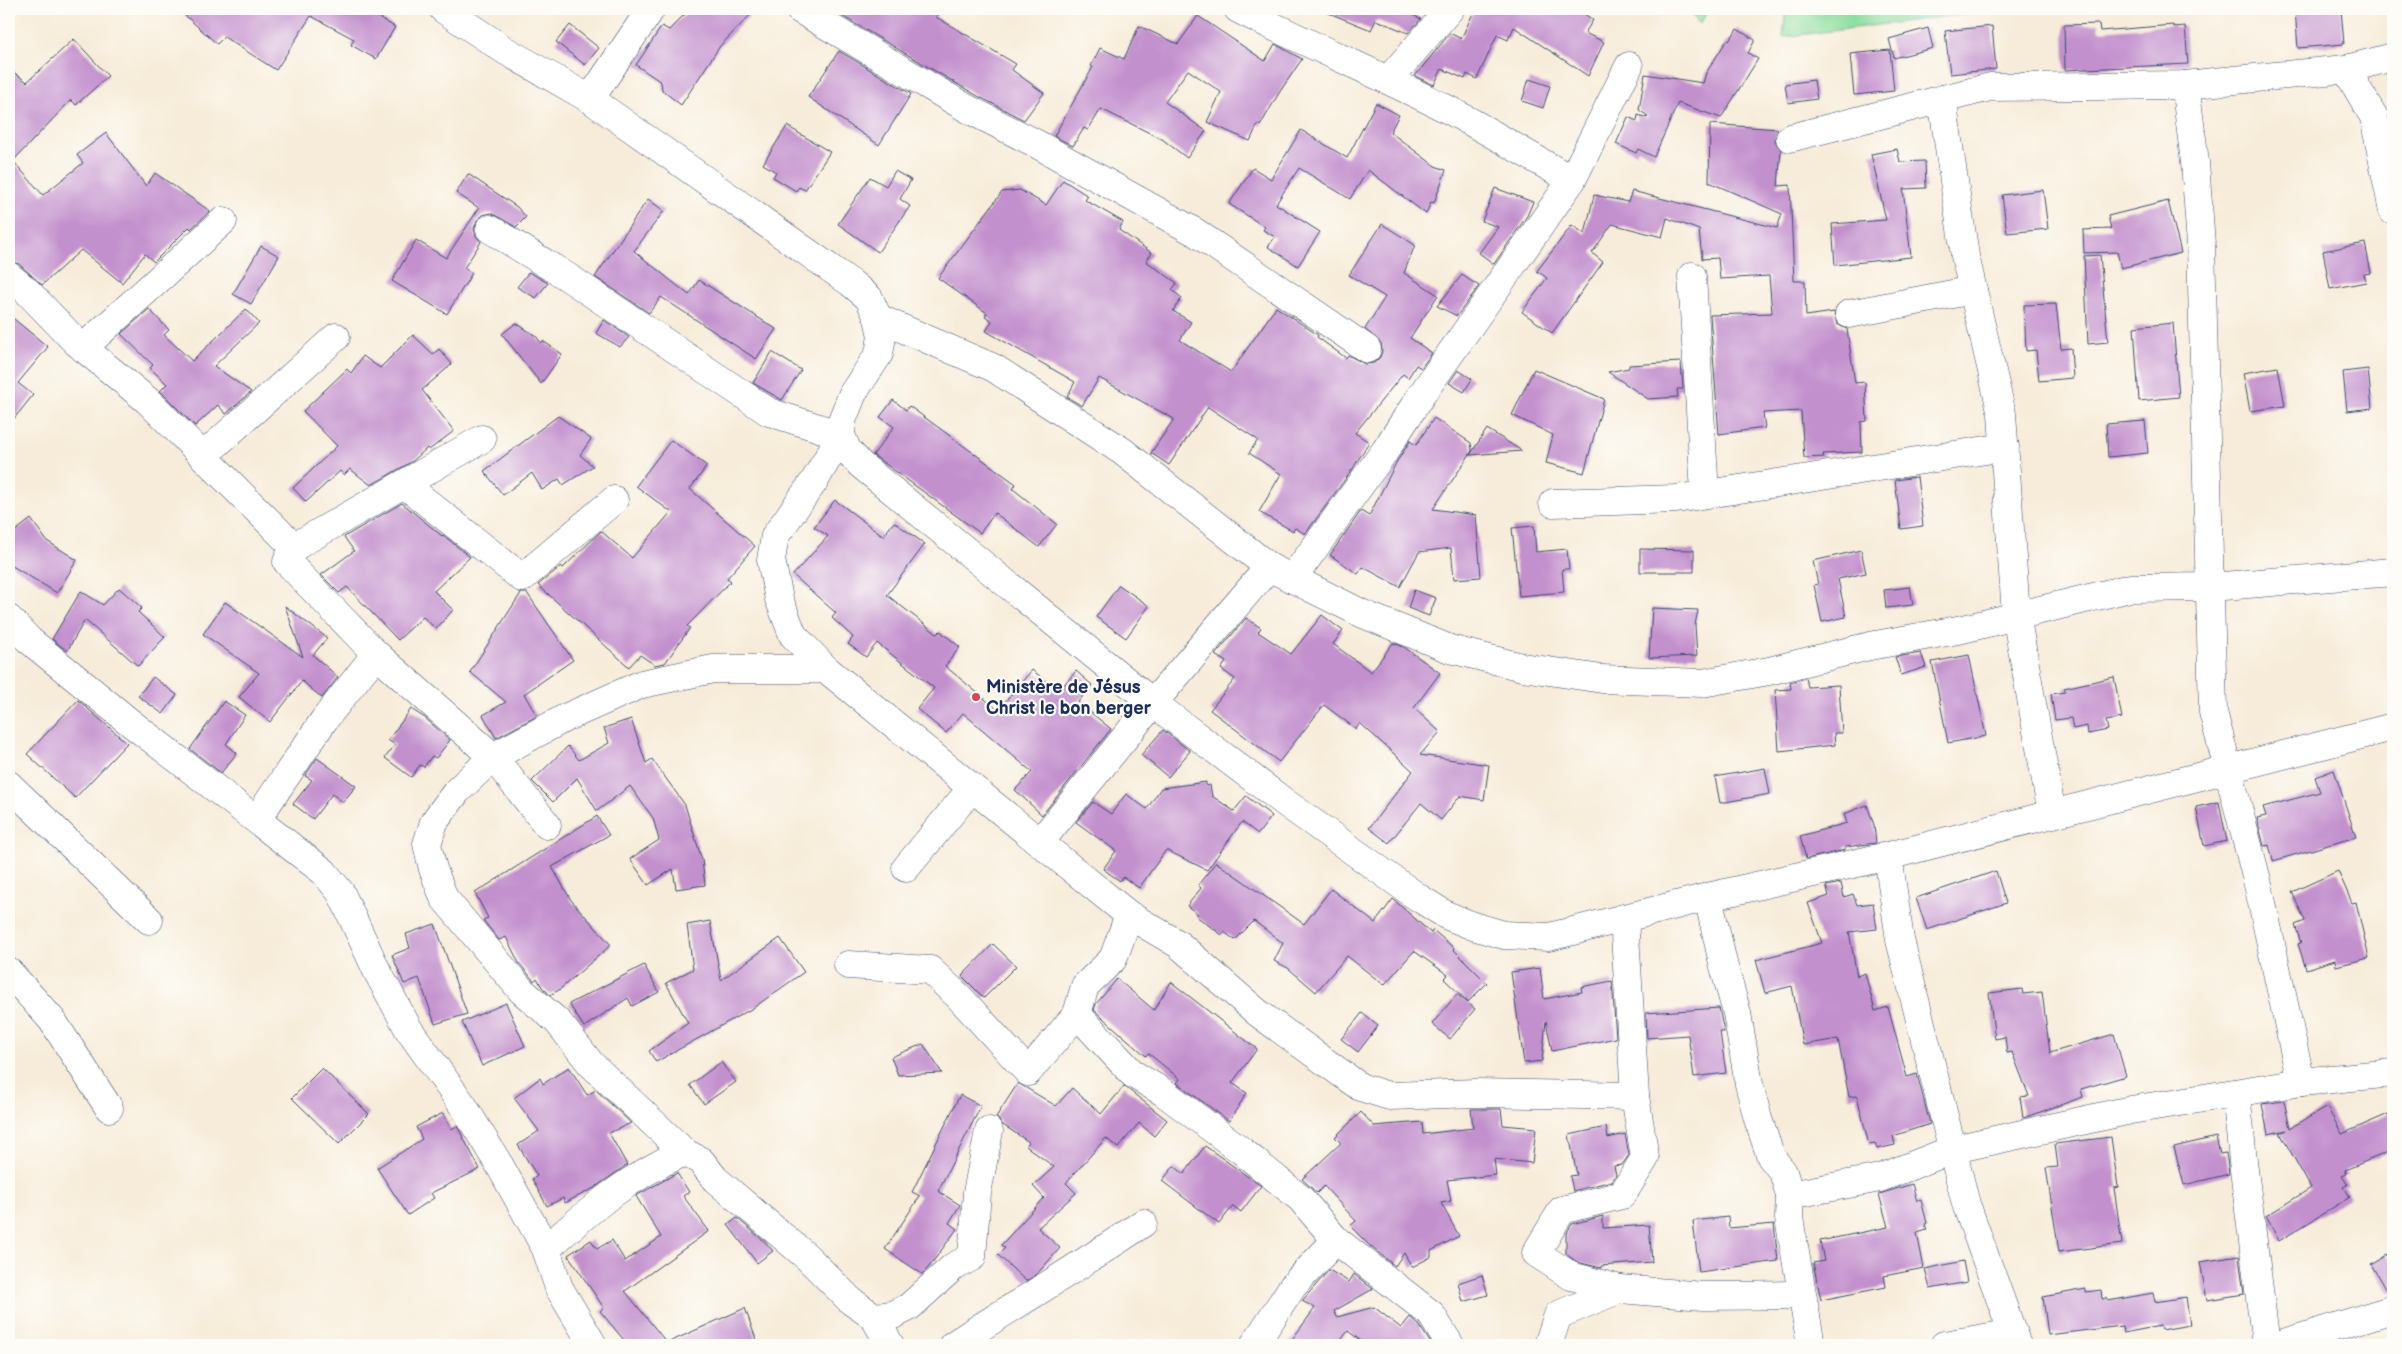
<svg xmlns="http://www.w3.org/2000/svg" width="2402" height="1354" font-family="'Balsamiq Sans',sans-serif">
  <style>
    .green { fill: #8dde9d; stroke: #54867e }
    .building { fill: #c290cd }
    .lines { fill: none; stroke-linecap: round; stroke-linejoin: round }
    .minor-casing { stroke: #3c4b70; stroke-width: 29 }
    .minor { stroke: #fff; stroke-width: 28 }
    .poi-dot { fill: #d1495b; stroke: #fdfcf7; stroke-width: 2 }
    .labels { text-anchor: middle; stroke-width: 4.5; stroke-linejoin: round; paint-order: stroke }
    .poi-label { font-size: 18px; font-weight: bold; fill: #1b2f5e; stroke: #fdfcf7; text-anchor: start }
  </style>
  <rect width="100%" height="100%" fill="#fdfcf7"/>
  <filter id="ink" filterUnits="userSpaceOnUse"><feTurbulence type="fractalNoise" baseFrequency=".02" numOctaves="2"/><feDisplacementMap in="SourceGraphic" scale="10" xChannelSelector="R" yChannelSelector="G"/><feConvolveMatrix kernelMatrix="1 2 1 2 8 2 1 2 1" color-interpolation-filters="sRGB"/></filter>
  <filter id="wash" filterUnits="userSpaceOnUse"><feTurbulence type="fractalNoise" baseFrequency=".0096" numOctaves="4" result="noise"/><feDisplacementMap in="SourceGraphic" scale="20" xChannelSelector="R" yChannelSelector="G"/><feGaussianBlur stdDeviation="1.12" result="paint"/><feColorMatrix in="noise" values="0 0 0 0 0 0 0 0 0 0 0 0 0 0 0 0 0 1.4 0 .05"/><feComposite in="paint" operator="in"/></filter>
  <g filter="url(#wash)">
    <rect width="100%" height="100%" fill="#f7ecd9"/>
    <g class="green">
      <polygon points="1685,9 1709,9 1700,24"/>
      <polygon points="1786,9 2006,9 1783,37"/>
    </g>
    <g id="blocks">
      <g class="building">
        <polygon points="178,9 364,9 395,27 376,59 351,45 354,39 311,16 276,70 224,37 217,44"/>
        <polygon points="690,9 756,9 720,46 681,105 662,90 661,82 636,65 662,26 669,30"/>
        <polygon points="830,9 941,9 936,17 1016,64 1012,70 1044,93 1024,120 976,95"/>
        <polygon points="1319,9 1416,9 1413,15 1421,19 1408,33 1376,20 1371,30"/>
        <polygon points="1475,9 1577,9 1593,20 1585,33 1604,42 1588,76 1514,27 1508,40 1497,35 1477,79 1467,74 1465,79 1442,69 1434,85 1415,76 1450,33 1461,39"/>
        <polygon points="2295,9 2341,9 2344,44 2298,48"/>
        <polygon points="1198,16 1265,61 1275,44 1302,59 1279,93 1260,126 1258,124 1250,141 1207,122 1221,92 1188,70 1165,102 1206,131 1187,158 1162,139 1101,109 1088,130 1084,128 1073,146 1054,136 1093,67 1091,66 1100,48 1124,59 1139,26 1178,44"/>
        <polygon points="2099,24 2100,31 2173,25 2174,27 2185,26 2188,64 2065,70 2064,25"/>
        <polygon points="570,25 599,48 585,65 556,42"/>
        <polygon points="1992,26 1996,69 1950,74 1945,31"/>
        <polygon points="1928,28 1933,48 1894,58 1889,39"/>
        <polygon points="1737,29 1755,40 1748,53 1758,59 1721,118 1678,103 1654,157 1638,149 1636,153 1616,144 1628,117 1637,121 1638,115 1647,118 1648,116 1639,110 1645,74 1703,83 1706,73 1727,40 1729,41"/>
        <polygon points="74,39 108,76 76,105 71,100 13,161 43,195 83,163 77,155 106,133 146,186 155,173 210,211 191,229 189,227 154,262 145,254 122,283 81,250 42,285 19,264 9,261 9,69 27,82"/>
        <polygon points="1890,50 1894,91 1854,95 1850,54"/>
        <polygon points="839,51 911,94 879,145 808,97"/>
        <polygon points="1529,79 1550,86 1543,108 1522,101"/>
        <polygon points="1814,80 1817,99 1788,103 1785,84"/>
        <polygon points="1376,103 1399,115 1390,132 1435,166 1446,170 1434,203 1431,202 1426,214 1368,170 1350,199 1299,168 1276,204 1320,232 1298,266 1268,247 1275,237 1263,230 1265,227 1229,204 1253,168 1271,179 1301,130 1347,158"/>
        <polygon points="1710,124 1778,129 1775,141 1781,150 1778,186 1790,185 1794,281 1805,281 1806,316 1834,312 1837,324 1847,329 1855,383 1865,382 1867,421 1861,422 1862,452 1823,454 1824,457 1804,458 1801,411 1763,413 1765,428 1719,434 1710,315 1772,313 1769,276 1720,279 1718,258 1702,259 1699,230 1667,218 1662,237 1612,224 1592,253 1603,262 1552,333 1522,312 1547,278 1537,271 1572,225 1585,234 1594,195 1628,202 1632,191 1777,228 1782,214 1709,182"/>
        <polygon points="787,126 830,152 805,190 799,187 796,191 773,177 776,172 763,164"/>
        <polygon points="1897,149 1900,162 1925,161 1926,188 1903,189 1911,257 1835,265 1832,224 1886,220 1871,154"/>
        <polygon points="895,171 911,180 900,199 910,206 878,252 838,224 870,177 886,186"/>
        <polygon points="468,174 517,207 526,217 516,227 491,213 483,215 477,220 474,229 476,236 481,242 464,268 472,273 447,314 392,281 416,240 446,258 479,208 456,193"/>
        <polygon points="1063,180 1088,196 1085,200 1123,222 1119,230 1152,253 1146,261 1177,283 1172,290 1182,298 1173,311 1191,322 1180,340 1231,372 1276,307 1318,335 1317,337 1346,358 1348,355 1365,364 1374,363 1380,357 1382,351 1381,343 1365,329 1385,297 1349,275 1382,224 1415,245 1404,273 1438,295 1410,338 1432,353 1421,368 1416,365 1408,378 1403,374 1355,433 1369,442 1352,470 1305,534 1295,528 1293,531 1259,512 1281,474 1249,453 1258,440 1208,407 1169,465 1151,453 1174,419 1099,378 1082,406 1067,397 1075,382 986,331 992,321 985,316 987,313 938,278 1002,192 1020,190 1046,205"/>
        <polygon points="1495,188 1533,202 1527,216 1494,264 1479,253 1498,227 1482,221"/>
        <polygon points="2043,190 2048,229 2007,233 2002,195"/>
        <polygon points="648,199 664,211 634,251 689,295 699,280 776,329 756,359 661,297 649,313 595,277"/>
        <polygon points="2168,201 2181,253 2121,268 2117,252 2084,253 2083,230 2111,229 2108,216"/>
        <polygon points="2365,243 2371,273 2364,274 2366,282 2330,289 2323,251"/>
        <polygon points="261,246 279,256 251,304 233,294"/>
        <polygon points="2100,255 2108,342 2088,344 2084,256"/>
        <polygon points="529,272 548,283 536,298 517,287"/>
        <polygon points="1462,275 1479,286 1457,316 1437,306"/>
        <polygon points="2056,304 2061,349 2071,348 2073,378 2039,381 2036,350 2026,351 2024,305"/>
        <polygon points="149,309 169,330 164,335 192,361 246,309 259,323 214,366 251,392 226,414 218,405 195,426 160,391 167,384 150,368 153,365 121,334"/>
        <polygon points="9,315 48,347 18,383 33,395 9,425"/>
        <polygon points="604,320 629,337 620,347 596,333"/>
        <polygon points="516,323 536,336 541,343 543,341 562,354 541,384 502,334"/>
        <polygon points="2173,323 2179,397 2139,401 2134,327"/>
        <polygon points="413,335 433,354 439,349 452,364 422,390 454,431 429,450 427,448 413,461 371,485 350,469 344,475 340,471 306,502 293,488 337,446 303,411 347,369 351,373 363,356 380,368"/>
        <polygon points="772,352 801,370 782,400 753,383"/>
        <polygon points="1681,362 1683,389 1677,389 1678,397 1648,399 1608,372 1629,368 1629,365"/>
        <polygon points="2278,367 2285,406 2250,411 2243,373"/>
        <polygon points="1534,369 1604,399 1584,473 1546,463 1553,435 1512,415"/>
        <polygon points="2368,369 2372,408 2347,411 2343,372"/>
        <polygon points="1458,370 1472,379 1464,392 1449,383"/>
        <polygon points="893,400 906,410 909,406 1016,484 1013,489 1057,524 1039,547 995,513 980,533 873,455 894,427 880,417"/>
        <polygon points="558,416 591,439 580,455 593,466 563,485 559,479 542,490 532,473 503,495 484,471"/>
        <polygon points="1434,418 1471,443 1472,451 1433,509 1476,515 1481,577 1454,579 1451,548 1419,552 1400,587 1363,567 1358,574 1330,555 1361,511 1369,516 1396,463 1410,441 1416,445"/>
        <polygon points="2145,421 2148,453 2108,457 2106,424"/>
        <polygon points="1487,429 1522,451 1470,455"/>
        <polygon points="671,440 707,466 690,489 755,546 727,578 731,581 687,626 690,628 665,663 655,665 640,655 629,667 538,585 561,566 563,568 601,531 632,558 671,512 636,486"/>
        <polygon points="1917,477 1923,526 1901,529 1895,480"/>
        <polygon points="835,500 883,536 894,522 925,544 887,595 937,634 940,631 960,647 945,666 998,710 1032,670 1059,691 1076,671 1092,685 1078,702 1111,729 1042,815 1015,790 1032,772 963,713 946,733 917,709 934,688 877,643 866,657 848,644 853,637 832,618 836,613 793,575 828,536 814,527"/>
        <polygon points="402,503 442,536 443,535 470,557 434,591 453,610 436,629 423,617 398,640 347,587 339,593 321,575 354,551 344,537"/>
        <polygon points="31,519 47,541 77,560 57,593 9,564 9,536"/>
        <polygon points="1534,526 1536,552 1567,549 1569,569 1562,569 1564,592 1519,596 1512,528"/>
        <polygon points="1640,549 1694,550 1694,572 1640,572"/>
        <polygon points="1861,550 1866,573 1838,579 1846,617 1822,622 1814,585 1818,584 1813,561"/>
        <polygon points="1119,585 1149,606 1126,638 1096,617"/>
        <polygon points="1910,587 1913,605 1886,608 1884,590"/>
        <polygon points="119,588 142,608 138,612 165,637 138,666 85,620 67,651 52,639 81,591 103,605"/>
        <polygon points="1414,590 1436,598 1429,616 1408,608"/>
        <polygon points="521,593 527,593 573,660 524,694 537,716 496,738 483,715 506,702 470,672"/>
        <polygon points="225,602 303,657 285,606 327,638 313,655 338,677 322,698 302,681 270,722 239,697 259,673 203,634"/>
        <polygon points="1652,608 1698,610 1695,625 1697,656 1649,658"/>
        <polygon points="1322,615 1343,631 1333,644 1371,672 1393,643 1404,647 1440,673 1414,708 1440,732 1420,755 1489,765 1484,800 1460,796 1441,820 1421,803 1389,843 1369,828 1413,771 1360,723 1356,729 1324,705 1279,762 1210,710 1235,679 1221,669 1226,662 1215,655 1246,618 1261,628 1258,632 1291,654"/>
        <polygon points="1921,653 1926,667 1901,675 1895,657"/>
        <polygon points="1969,655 1986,736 1948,743 1932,662"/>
        <polygon points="153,677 177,695 163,714 138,696"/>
        <polygon points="2114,677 2122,718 2106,721 2108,730 2088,734 2087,726 2073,729 2071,718 2055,720 2051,694 2065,692 2064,688"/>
        <polygon points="1806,678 1808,687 1839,685 1842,733 1834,733 1835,745 1779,751 1775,690 1791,689 1790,682"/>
        <polygon points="78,700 127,743 75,798 27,754"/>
        <polygon points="224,701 245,715 226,744 237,753 221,773 190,749"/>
        <polygon points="411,709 425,718 450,740 436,758 432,756 424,767 420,765 411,777 385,758 395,745 388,740"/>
        <polygon points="631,719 646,763 652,759 685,805 702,860 705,885 676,889 673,869 648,885 630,859 659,840 653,818 630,786 597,811 577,778 553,802 532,781 568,746 579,760 609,743 604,728"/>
        <polygon points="1163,730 1190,751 1168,777 1141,755"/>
        <polygon points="317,758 356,786 343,802 332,794 313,819 293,804 312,780 305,776"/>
        <polygon points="1765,768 1770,794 1720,803 1715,777"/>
        <polygon points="2334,770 2356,837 2273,861 2269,845 2264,846 2257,818 2266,816 2263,807 2320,792 2315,777"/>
        <polygon points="1206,782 1206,786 1210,785 1212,796 1234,811 1246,796 1272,816 1258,834 1242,822 1207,870 1166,850 1139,888 1123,877 1120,881 1103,869 1116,851 1076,822 1093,802 1111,814 1126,794 1147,809 1161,788"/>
        <polygon points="2219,802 2227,841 2204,846 2196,807"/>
        <polygon points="1867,805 1874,825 1876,843 1845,847 1845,850 1806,859 1800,836 1847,823 1844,814"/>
        <polygon points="597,816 609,835 552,867 571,900 611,945 559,990 550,995 542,987 537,978 534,981 519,963 506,937 499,940 483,920 488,918 475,893"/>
        <polygon points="1216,862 1304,924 1331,889 1375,923 1393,899 1431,933 1433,930 1454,948 1453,949 1487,983 1468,1002 1444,979 1448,975 1414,951 1384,985 1347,956 1316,992 1288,968 1274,961 1283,943 1254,921 1235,940 1224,932 1222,935 1196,916 1198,914 1187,906 1201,888 1198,885"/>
        <polygon points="1996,871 2006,903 1927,930 1916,898"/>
        <polygon points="2338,871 2352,903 2356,902 2369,958 2336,966 2335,960 2306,969 2298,944 2301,943 2295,925 2305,921 2292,892"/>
        <polygon points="1841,883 1844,897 1853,894 1857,905 1873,903 1877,929 1849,932 1857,976 1865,973 1875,1011 1888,1007 1907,1077 1917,1074 1930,1124 1893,1136 1895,1145 1877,1149 1875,1144 1869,1145 1857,1096 1849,1097 1838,1039 1803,1045 1792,986 1765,993 1756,960 1822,943 1808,903 1829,896 1826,886"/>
        <polygon points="710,921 721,980 780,938 804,972 753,1008 656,1062 649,1051 688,1023 666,983 693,969 687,925"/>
        <polygon points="435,924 467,1014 435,1024 419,978 404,984 392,955 410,948 406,934"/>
        <polygon points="993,944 1016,966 984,998 962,976"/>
        <polygon points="644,965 659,992 632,1006 628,998 584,1027 569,1004"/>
        <polygon points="1540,968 1544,999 1582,992 1581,987 1612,981 1616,1038 1552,1051 1546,1021 1542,1061 1524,1063 1511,972"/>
        <polygon points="1117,979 1154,1010 1171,982 1257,1049 1232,1083 1247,1093 1229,1121 1177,1083 1180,1079 1148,1053 1146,1056 1094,1010 1096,1004"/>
        <polygon points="2022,989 2023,994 2042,992 2050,1053 2114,1034 2126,1076 2081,1089 2083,1097 2023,1118 2020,1097 2029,1096 2012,1052 2007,1053 2005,1037 1995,1039 1989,993"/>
        <polygon points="1457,994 1475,1009 1450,1039 1432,1024"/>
        <polygon points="506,1003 525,1046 482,1066 462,1022"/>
        <polygon points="1719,1008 1724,1032 1720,1032 1726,1073 1694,1077 1688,1035 1647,1038 1646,1013"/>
        <polygon points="1362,1013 1378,1026 1358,1052 1341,1039"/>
        <polygon points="923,1044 942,1073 898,1075 891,1057"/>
        <polygon points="721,1062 736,1082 704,1104 690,1085"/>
        <polygon points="569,1067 587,1095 596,1090 631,1123 609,1133 627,1165 594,1188 565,1203 563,1198 547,1206 532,1179 537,1176 518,1145 539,1131 514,1098 540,1078 543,1084"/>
        <polygon points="322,1068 369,1114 339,1144 292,1098"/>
        <polygon points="1018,1083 1056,1106 1072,1088 1101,1114 1124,1086 1167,1120 1154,1136 1139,1123 1118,1148 1106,1138 1066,1183 1076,1193 1038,1228 1060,1248 1037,1274 1026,1281 998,1255 1005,1248 1001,1245 1044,1198 1033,1186 1054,1167 1026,1146 1029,1142 1003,1125 996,1117"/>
        <polygon points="960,1095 981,1106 938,1191 960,1205 949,1223 957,1229 929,1267 922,1274 885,1249 920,1196 912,1192"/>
        <polygon points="2284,1101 2290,1128 2327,1107 2342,1134 2393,1112 2393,1150 2345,1170 2347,1174 2342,1176 2348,1185 2344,1187 2350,1197 2279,1241 2266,1216 2311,1188 2280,1133 2287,1130 2268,1134 2262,1104"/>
        <polygon points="1471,1109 1501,1109 1503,1125 1536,1128 1532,1163 1494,1159 1496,1175 1447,1180 1451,1201 1441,1203 1459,1236 1431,1251 1431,1257 1412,1267 1404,1253 1395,1266 1371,1247 1350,1226 1356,1221 1324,1186 1317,1193 1302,1179 1341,1143 1335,1137 1361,1112 1374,1126 1422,1122 1423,1134 1473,1128"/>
        <polygon points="443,1113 451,1129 457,1126 480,1169 431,1193 434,1198 408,1215 377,1168 422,1139 416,1127"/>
        <polygon points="1606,1127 1608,1138 1625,1134 1629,1155 1622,1165 1614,1166 1616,1175 1612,1181 1573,1191 1570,1176 1577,1175 1569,1135"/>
        <polygon points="2111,1137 2118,1187 2114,1188 2122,1244 2059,1252 2046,1168 2058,1167 2055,1144"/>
        <polygon points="2216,1137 2220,1154 2226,1153 2229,1174 2184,1185 2174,1147"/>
        <polygon points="1205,1146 1261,1186 1241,1212 1233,1206 1219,1224 1162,1181 1174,1166 1184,1174"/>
        <polygon points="677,1173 689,1192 683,1196 709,1231 625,1291 667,1343 745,1308 758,1345 628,1345 600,1311 604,1308 568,1255 591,1240 597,1249 612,1240 625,1261 661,1237 636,1196"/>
        <polygon points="1912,1184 1917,1201 1921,1200 1927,1223 1925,1224 1927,1230 1917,1233 1924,1268 1884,1276 1886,1287 1821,1300 1813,1263 1824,1261 1820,1241 1888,1227 1879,1194"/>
        <polygon points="1603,1216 1603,1228 1649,1225 1652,1262 1601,1266 1601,1268 1577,1262 1566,1254 1566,1234 1572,1224"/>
        <polygon points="1728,1217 1729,1228 1774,1224 1778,1261 1699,1272 1693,1221"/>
        <polygon points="737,1218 766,1243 773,1251 757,1263 728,1225"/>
        <polygon points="2387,1254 2393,1265 2393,1294 2388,1294 2371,1264"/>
        <polygon points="2239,1256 2244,1294 2207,1300 2200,1262"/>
        <polygon points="1963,1261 1967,1282 1930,1289 1925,1269"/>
        <polygon points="1329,1270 1349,1282 1354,1274 1373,1289 1334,1311 1337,1317 1374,1307 1401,1328 1410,1317 1419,1325 1432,1345 1366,1345 1348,1331 1337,1345 1288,1345 1315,1308 1302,1301"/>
        <polygon points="1482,1275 1488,1295 1463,1302 1458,1283"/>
        <polygon points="2086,1289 2086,1292 2101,1290 2102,1299 2107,1298 2108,1301 2153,1293 2155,1302 2186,1297 2190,1325 2161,1330 2160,1326 2123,1333 2122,1326 2048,1335 2043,1297"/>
      </g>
    </g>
  </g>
  <g filter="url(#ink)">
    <use href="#blocks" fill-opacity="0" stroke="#3c4b70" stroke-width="1"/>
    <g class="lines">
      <defs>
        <g id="minor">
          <polyline points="443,9 506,51 590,99 851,283 869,298 878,318 882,336 879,354 853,393 841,423 841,435 847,450 861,465 1153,703 1287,804 1419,898 1446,915 1473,926 1504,935 1549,937 1708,897 1888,856 2393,727"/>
          <polyline points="799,9 968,109 1035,143 1195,232 1367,349"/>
          <path d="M1238,9C1307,44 1378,74 1447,109C1489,131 1531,157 1572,180"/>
          <polyline points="2346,69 2374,117 2393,211"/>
          <polyline points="1388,80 1450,9"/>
          <polyline points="2185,85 2195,162 2201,245 2213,712 2257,880 2301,1082"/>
          <polyline points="590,99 651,9"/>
          <polyline points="1942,99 1965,256 2002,414 2016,615 2052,814"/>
          <polyline points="1790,138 1990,87 2185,85 2346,69 2393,57"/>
          <polyline points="490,229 566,276 769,412 841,435"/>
          <polyline points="9,276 27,291 76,342 148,401 294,547"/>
          <polyline points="1692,276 1705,494"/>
          <polyline points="1849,314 1973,290"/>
          <polyline points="878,318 994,368 1122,451 1269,567 1363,614 1450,649 1522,667 1602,679 1702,683 1769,671 1870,646 1963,629 2130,588 2211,587 2393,572"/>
          <polyline points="83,348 223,221"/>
          <polyline points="841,435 815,480 775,536 771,560 779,599 793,635 826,669 1129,915 1178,944 1258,1013 1360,1087 1389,1096 1476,1093 1635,1096"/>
          <polyline points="482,439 294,547 287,562 376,654 493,757 547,825"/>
          <polyline points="203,456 336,337"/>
          <polyline points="405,485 522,578 614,500"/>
          <polyline points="1553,503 1676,499 2005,447"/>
          <polyline points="1292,579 1385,451 1422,394 1572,180 1629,66"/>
          <polyline points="9,619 29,640 132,724 324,872 341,893 377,971 409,1030 464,1107 500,1166 546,1249 559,1288 593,1345"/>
          <polyline points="826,669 713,669 642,684 565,718 493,757 457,791 434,822 427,844 433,869 444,898 522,991 558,1022 591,1064 684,1152 701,1161 715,1179 807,1257 851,1301 874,1317 893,1315 909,1307 953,1267 972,1257 977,1193 989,1131"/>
          <polyline points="9,785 149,920"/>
          <polyline points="257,819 324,720 376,654"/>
          <polyline points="1040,842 1153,703 1269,567"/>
          <polyline points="1888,856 1900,940 1966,1204 2017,1345"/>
          <polyline points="906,868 972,788"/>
          <polyline points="1708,897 1723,963 1737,1013 1749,1084 1758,1119 1771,1157 1783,1172 1790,1195 1789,1218 1811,1345"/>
          <polyline points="1129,915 1113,959 1085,986 1077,1014 1133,1074 1163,1092 1242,1151 1301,1199 1336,1240 1431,1314 1450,1345"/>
          <polyline points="848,965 930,970 959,997 1028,1072 1077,1014"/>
          <polyline points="9,972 52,1020 109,1108"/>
          <polyline points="2236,1093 2244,1170 2266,1345"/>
          <polyline points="1790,1195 1880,1178 1954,1149 2131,1110 2301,1082 2393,1073"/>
          <path d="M546,1249C592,1208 627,1178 684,1152"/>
          <polyline points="1620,1289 1703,1296 1802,1295"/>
          <polyline points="874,1317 890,1345"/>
          <path d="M953,1345C1016,1304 1081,1266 1143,1223"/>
          <polyline points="1254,1345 1293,1286 1336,1240"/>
          <polyline points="1548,1345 1558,1315 1620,1289 1571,1276 1536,1253 1562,1210 1622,1195 1645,1158 1635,1096 1624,918"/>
          <polyline points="1944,1345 2013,1333"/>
          <polyline points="2277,1345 2393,1309"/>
        </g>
      </defs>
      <use href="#minor" class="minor-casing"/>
      <use href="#minor" class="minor"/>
    </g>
  </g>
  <circle class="poi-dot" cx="976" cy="697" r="5"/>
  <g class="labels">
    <g class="poi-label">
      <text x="986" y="693">Ministère de Jésus<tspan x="986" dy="21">Christ le bon berger</tspan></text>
    </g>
  </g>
  <rect width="2402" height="1354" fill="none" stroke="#fdfcf7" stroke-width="30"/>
</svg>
